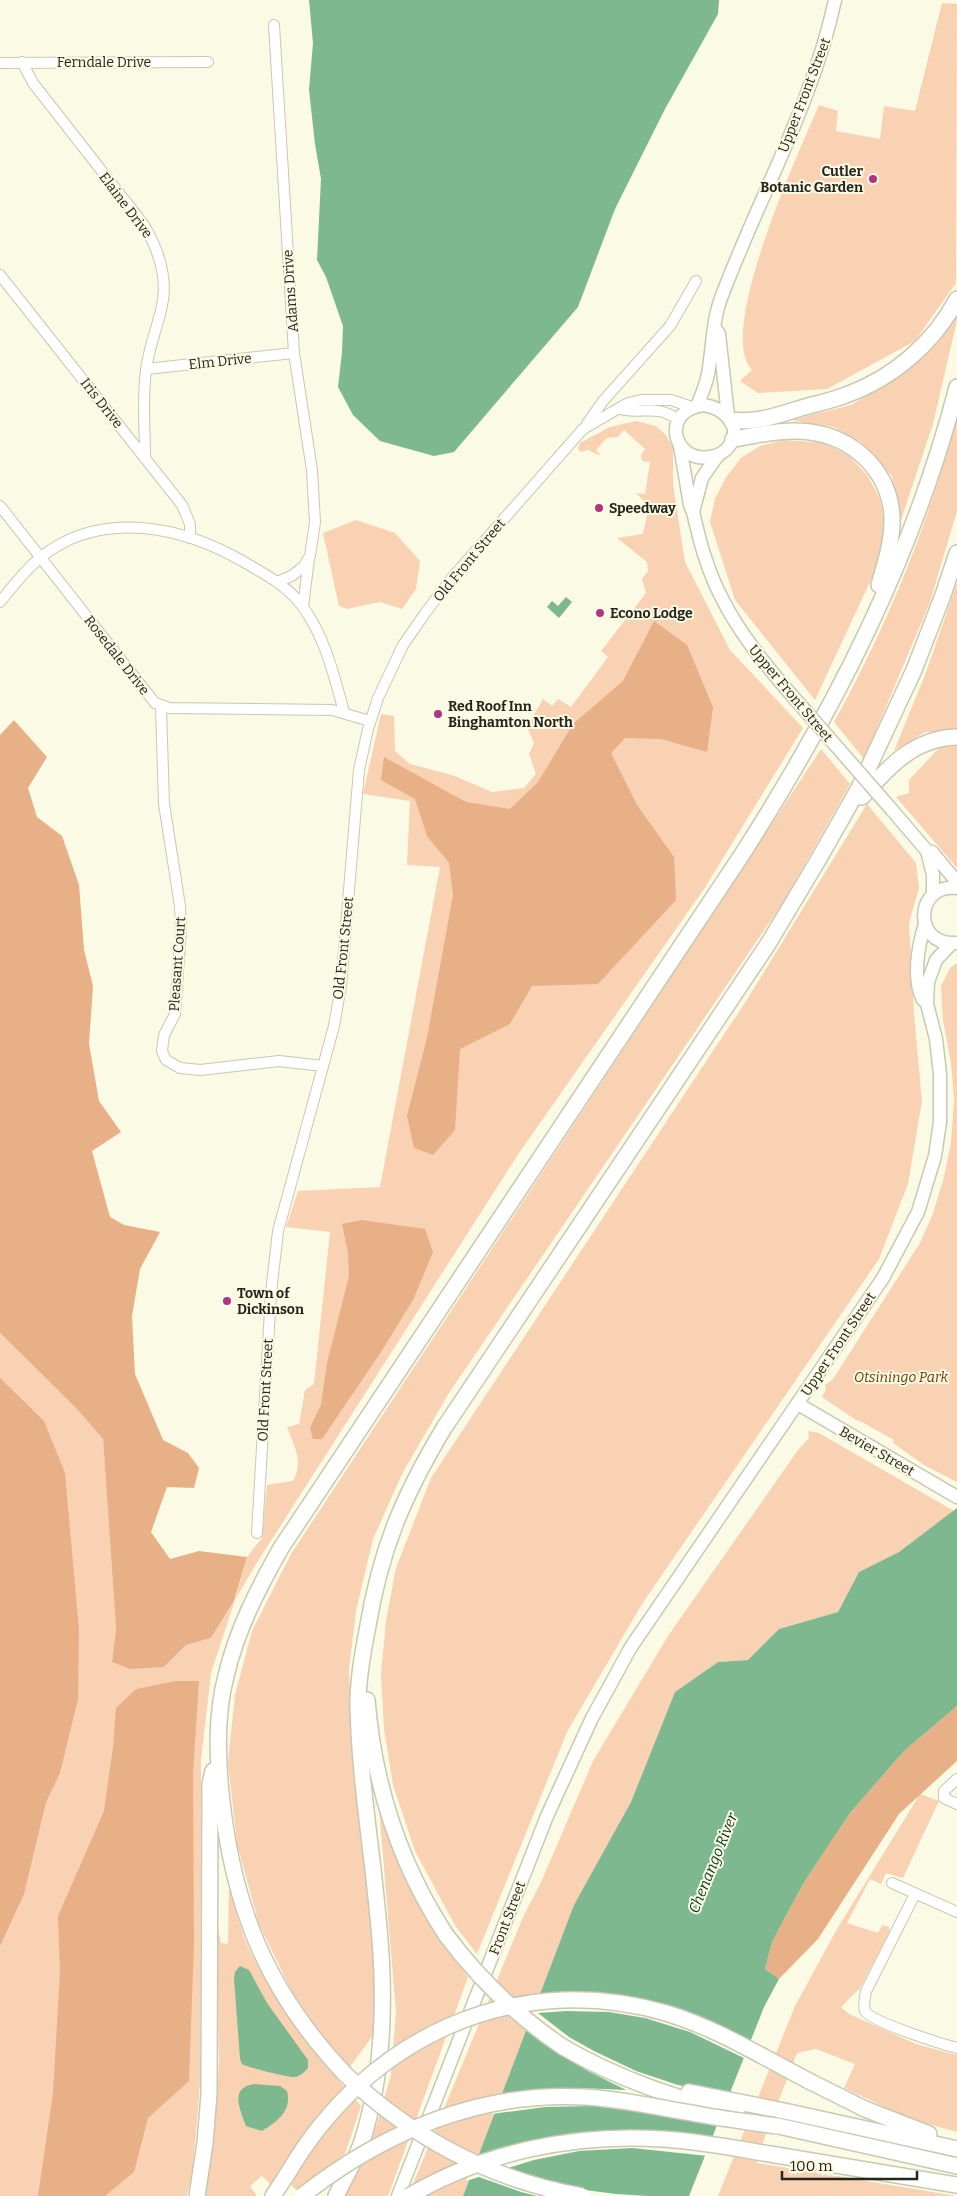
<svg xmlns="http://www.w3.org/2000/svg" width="957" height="2196" font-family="Bitter,serif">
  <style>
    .green { fill: #f9d1b3 }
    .forest { fill: #e7b087 }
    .water { fill: #7db88f }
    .pier { fill: #fbfbe5 }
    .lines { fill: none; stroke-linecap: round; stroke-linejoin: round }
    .minor-casing { stroke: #c8c8b3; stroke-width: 12 }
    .major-casing { stroke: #c8c8b3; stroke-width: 15 }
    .highway-casing { stroke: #c8c8b3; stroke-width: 18 }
    .minor { stroke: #fff; stroke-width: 10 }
    .major { stroke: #fff; stroke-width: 12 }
    .highway { stroke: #fff; stroke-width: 15 }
    .major-bridge-casing { stroke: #c8c8b3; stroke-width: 15; stroke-linecap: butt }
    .highway-bridge-casing { stroke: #c8c8b3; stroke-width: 18; stroke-linecap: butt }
    .major-bridge { stroke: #fff; stroke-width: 12 }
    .highway-bridge { stroke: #fff; stroke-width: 15 }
    .poi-dot { fill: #b13382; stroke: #fbfbe5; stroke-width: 2 }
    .labels { text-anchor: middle; stroke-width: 4; stroke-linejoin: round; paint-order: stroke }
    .street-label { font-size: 14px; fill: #26251d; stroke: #fbfbe5 }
    .poi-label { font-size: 14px; font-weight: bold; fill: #26251d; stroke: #fbfbe5; text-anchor: start }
    .park-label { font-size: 14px; font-style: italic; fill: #6c3a08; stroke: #fbfbe5 }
    .water-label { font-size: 15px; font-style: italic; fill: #05351b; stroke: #fbfbe5 }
  </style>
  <rect width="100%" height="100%" fill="#fbfbe5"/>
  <g class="green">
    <path d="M942,3L957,4L956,283L915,341L827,389L758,393L740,381L752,370C715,332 800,150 819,105L838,111L836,131L880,139L884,106L915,111Z"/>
    <polygon points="957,312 957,320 933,424 900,523 892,476 861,442 833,427 791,420 851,405 898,377 937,343"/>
    <path d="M957,414V511L930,602L864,759L834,722C887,627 931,519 957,414Z"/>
    <path d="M636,421L656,426L666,435L673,448V484L685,562L730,650L803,728L704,889L519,1153L256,1564L235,1600L211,1673L201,1760L200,2083L193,2168L187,2196H0V1333L77,1409L103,1439L116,1629L112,1661L164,1667L186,1645L211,1638L235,1600L247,1557L262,1538L267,1485L293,1481C304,1462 294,1446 287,1427L299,1424L305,1390L314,1384L330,1232L286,1227L298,1191L380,1187L440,867L407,865L410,801L363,794L381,714L394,716L395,751L410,764L452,775L492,792L524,788L536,774L529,754L534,743L527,727L543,699L552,706L558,699L571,707L608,657L601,651L646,593L642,579L648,571L647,562L617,538L643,534C647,514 652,508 636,493L645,494L650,462L642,461L641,455L645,449L624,430L618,437L607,438L596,450L601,456L588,450L580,452L578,448L580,443L610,427Z"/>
    <polygon points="784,440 824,443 849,456 868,476 880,499 885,528 876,569 815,700 735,600 710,522 715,499 726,477 741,458 760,446"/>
    <polygon points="356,520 395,533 420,561 416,589 402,609 380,602 347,609 339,606 323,533"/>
    <polygon points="957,583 957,731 925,732 894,751 925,675"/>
    <polygon points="957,746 957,868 896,797 909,793 909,780 940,747"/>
    <polygon points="821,749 850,784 784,901 449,1393 403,1472 373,1539 356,1611 349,1669 351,1716 376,1982 375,2033 349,2068 325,2040 293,1994 259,1924 237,1844 228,1762 235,1695 252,1631 291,1554"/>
    <polygon points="867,804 916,863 919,888 909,923 914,1014 922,1101 908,1184 879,1259 642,1604 567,1732 477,1954 456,1927 415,1851 393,1785 384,1729 381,1674 386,1621 396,1568 431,1478 748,998"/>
    <polygon points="957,963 957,1482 924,1465 893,1443 894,1440 860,1421 856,1420 822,1397 826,1389 825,1385 833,1379 920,1243 932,1216 943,1181 951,1143 954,1100 951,1063 943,1020 941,986 950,968"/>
    <polygon points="808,1431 819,1433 954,1511 899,1552 859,1572 838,1612 779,1629 748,1660 718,1662 675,1692 631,1802 574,1906 463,2196 408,2196 523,1917 542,1880 593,1761 668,1636 798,1450 809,1438"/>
    <polygon points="920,1794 939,1801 903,1878 886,1873 881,1884 870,1879 847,1923 878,1933 882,1925 889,1927 890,1931 860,1988 841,2007 849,2014 916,2044 957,2055 957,2132 911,2119 844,2088 855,2064 816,2049 797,2053 761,2147 757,2163 957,2196 718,2196 795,2006 837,1929"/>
    <polygon points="379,1808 402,1869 440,1939 468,1977 388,2196 345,2196 377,2124 391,2075 396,2012"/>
    <path d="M229,1888C236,1909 241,1933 251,1953C280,2010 319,2059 361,2106L345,2154L298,2190L295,2189L291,2185L296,2177L282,2169L271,2185L262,2176L250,2186L257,2196H205L214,2141L219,2063L216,1919L221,1943L228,1944Z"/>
  </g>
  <g class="forest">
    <polygon points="654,621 687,645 713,707 707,752 661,739 625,738 611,753 637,805 674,857 676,900 598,984 532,986 510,1024 460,1049 455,1130 433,1155 414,1148 407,1116 427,1038 453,895 449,863 427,836 415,799 381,780 384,757 466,802 510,809 538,782 573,724 623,681"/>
    <polygon points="14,720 47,757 28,788 37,817 62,836 79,885 84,950 93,986 89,1044 99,1101 121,1132 92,1151 110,1217 124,1225 160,1232 140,1269 132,1316 135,1374 163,1440 188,1453 199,1468 194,1488 167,1487 151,1532 170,1559 199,1551 247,1557 234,1601 211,1638 186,1645 164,1667 130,1669 112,1662 116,1629 103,1439 77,1409 0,1333 0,735"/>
    <polygon points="362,1220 425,1229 433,1252 413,1300 381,1352 322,1439 313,1439 310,1428 321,1405 327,1363 349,1276 348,1253 342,1224"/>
    <polygon points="0,1378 44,1421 65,1473 79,1630 78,1699 60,1773 46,1802 24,1894 0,1946"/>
    <polygon points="176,1681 199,1681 193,1774 194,1943 189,2081 148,2118 134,2172 105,2196 38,2196 53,2093 60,1971 58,1916 104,1811 113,1747 116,1708 136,1689"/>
    <polygon points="957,1706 957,1761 899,1814 818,1939 779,1979 765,1969 772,1942 803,1884 850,1813 904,1751"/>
  </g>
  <g class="water">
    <polygon points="309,0 719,0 718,14 665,109 615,209 578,307 454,452 434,456 380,441 353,415 338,387 342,352 343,326 326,277 317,260 321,179 315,144 309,90 313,43"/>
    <polygon points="566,597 572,602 559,618 547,607 552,601 558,606"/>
    <polygon points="957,1508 957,1706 904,1751 850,1813 803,1884 772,1942 765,1969 779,1979 764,2007 689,2196 463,2196 574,1905 631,1802 675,1692 718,1662 748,1660 779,1629 838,1612 859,1572 899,1552"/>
    <path d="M240,1966L249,1970L267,2003L308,2060V2068C304,2072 301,2076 295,2077C287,2077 250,2068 242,2064L240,2059L234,1978L235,1972Z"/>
    <path d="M254,2084L280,2086L287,2091C292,2111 278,2121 262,2131L246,2126C240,2109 229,2088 254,2084Z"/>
  </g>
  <g class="pier">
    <polygon points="537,1996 625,1998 652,2003 692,2015 752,2043 746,2059 690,2032 645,2018 609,2012 566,2011 538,2013 569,2037 594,2051 636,2071 678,2085 731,2096 719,2127 655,2114 594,2106 545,2107 492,2114 499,2094 528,2090 581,2088 626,2090 586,2070 542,2043 524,2029"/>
    <polygon points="714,2139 708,2156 632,2148 579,2151 534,2160 505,2169 562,2187 616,2194 648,2196 537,2196 521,2192 479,2177 466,2181 476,2156 514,2147"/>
  </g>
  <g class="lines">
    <defs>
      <g id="minor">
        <polyline points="274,25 294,353 312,470 315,522 310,556 304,566 293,575 278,582"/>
        <path d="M22,62L33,83L144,225C158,249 168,278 162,306C157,328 149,347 146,370C142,399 145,429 145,458"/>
        <polyline points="0,63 208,62"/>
        <polyline points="0,275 182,505 190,524 190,538"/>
        <polyline points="146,369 294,353"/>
        <path d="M621,409C642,415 656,403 678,420"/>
        <polyline points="587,424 603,401 670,326 696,281"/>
        <polyline points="0,506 155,703 169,708 332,710 370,721"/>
        <path d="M0,602C13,586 25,570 41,557C101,509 182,526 244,562C266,575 288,586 303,607C326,639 334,676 344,712"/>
        <polyline points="303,607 309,558"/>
        <polyline points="161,707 164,804 180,906 181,928 175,1014 164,1035 162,1051 166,1060 180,1068 200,1070 279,1061 323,1066"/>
        <polyline points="257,1533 271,1293 278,1231 334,1026 341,986 359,770 368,729 378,698 403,645 426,612 451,579 583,429 628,403 641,400 671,400 692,407"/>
        <polyline points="957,1779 944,1791 944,1798 957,1804"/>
        <polyline points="892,1883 957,1912"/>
        <path d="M915,1894L866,1991C865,1997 863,2005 865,2011C871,2022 942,2044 957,2048"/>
      </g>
      <g id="major">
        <polyline points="715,328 719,334 728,416"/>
        <path d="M704,405C723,408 743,425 730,445C725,452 718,456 710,457C672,463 660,410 704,405Z"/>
        <path d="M697,406C701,396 706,385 708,374C713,346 712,319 723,293C760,195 813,103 835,0"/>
        <path d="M680,446L690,505L693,512C697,528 700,544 706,560C724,617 764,664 803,708"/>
        <polyline points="693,512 702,478 718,455"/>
        <polyline points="892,810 927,851 932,852 957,882"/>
        <polyline points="927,851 933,875 933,894"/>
        <path d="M955,943C912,945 915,883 957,888"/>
        <path d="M923,1000C912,979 918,946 925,924"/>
        <polyline points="798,1404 957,1497"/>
        <polyline points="398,2196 547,1816 592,1718 631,1647 883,1278 918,1212 935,1156 940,1122 940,1074 936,1039 927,1004 928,982 936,960 951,944"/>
      </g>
      <g id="highway">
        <path d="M731,420C756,423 775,416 798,409C814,404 831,401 846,395C893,378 934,343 957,299"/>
        <path d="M733,439C754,436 776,430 797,431C847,432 889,466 892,517C893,541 885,563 879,585"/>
        <path d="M862,797C888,767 914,738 957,737"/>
        <path d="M367,1700C374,1785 399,1863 446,1935"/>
        <path d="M563,2047C619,2080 677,2098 738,2115"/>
        <path d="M344,2073C266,1990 232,1905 221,1792C217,1753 216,1714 226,1676C237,1629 258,1589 281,1548L743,853C835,709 914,554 957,387"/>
        <polyline points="807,2080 865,2109 929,2134"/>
        <polyline points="689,2092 789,2112 957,2149"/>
        <polyline points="765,2123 957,2166"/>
        <polyline points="776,2155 957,2185"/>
        <polyline points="197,2196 205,2143 209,2094 210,1784 213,1771"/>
        <polyline points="273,2196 288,2173"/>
        <path d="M336,2196C343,2182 351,2167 358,2152C367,2130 372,2105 376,2082C397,1955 360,1830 358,1704C358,1679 362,1656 367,1631C380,1551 402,1498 444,1428L768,944L817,862L859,788L914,670L943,595L957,553"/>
      </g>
    </defs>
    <use href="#minor" class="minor-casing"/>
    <use href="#major" class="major-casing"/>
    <use href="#highway" class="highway-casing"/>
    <use href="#minor" class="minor"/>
    <use href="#major" class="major"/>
    <use href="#highway" class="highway"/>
    <defs>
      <polyline id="major-bridge" points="803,708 892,810"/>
      <g id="highway-bridge">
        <path d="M446,1935C479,1979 517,2016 563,2047"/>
        <path d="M344,2073C410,2137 491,2180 582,2196"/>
        <path d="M288,2173C367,2038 513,1969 666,2013C716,2028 761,2056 807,2080"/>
        <path d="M302,2196C383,2132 480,2091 585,2097C623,2099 660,2108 697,2114C724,2119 750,2122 776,2126"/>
        <path d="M409,2196C484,2152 575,2133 662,2139C700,2141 738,2149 776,2155"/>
      </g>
    </defs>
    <use href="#major-bridge" class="major-bridge-casing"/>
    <use href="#highway-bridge" class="highway-bridge-casing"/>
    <use href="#major-bridge" class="major-bridge"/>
    <use href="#highway-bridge" class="highway-bridge"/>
  </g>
  <g class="poi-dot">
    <circle cx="873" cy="179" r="5"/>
    <circle cx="599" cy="508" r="5"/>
    <circle cx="600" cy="613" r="5"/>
    <circle cx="438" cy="714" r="5"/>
    <circle cx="227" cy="1301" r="5"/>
  </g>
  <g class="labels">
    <g class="street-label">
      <text x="104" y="67">Ferndale Drive</text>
      <text transform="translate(804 95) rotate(-69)" y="5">Upper Front Street</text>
      <text transform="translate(126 205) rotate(53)" y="5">Elaine Drive</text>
      <text transform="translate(290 291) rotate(-94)" y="5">Adams Drive</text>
      <text transform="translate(220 361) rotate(-6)" y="5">Elm Drive</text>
      <text transform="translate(102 403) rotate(52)" y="5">Iris Drive</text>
      <text transform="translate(469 560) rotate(-50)" y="5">Old Front Street</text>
      <text transform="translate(117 655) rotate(52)" y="5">Rosedale Drive</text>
      <text transform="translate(791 693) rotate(50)" y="5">Upper Front Street</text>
      <text transform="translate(343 948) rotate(-84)" y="5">Old Front Street</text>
      <text transform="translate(177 964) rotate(-86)" y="5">Pleasant Court</text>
      <text transform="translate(838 1344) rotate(-56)" y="5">Upper Front Street</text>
      <text transform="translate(265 1390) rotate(-87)" y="5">Old Front Street</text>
      <text transform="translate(877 1451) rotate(30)" y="5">Bevier Street</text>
      <text transform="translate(507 1918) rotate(-69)" y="5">Front Street</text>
    </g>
    <g class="poi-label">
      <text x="863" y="176" text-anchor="end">Cutler<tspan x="863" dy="16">Botanic Garden</tspan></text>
      <text x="609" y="513">Speedway</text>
      <text x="610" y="618">Econo Lodge</text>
      <text x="448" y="711">Red Roof Inn<tspan x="448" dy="16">Binghamton North</tspan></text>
      <text x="237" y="1298">Town of<tspan x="237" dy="16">Dickinson</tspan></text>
    </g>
    <g class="park-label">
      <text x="901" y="1382">Otsiningo Park</text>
    </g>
    <g class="water-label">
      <text transform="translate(713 1863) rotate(-68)" y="5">Chenango River</text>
    </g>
  </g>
  <path d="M782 2171v8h135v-8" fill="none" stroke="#26251d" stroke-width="2.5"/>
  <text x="790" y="2171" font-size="15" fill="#26251d" stroke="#fbfbe5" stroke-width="4" paint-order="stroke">100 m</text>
</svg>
